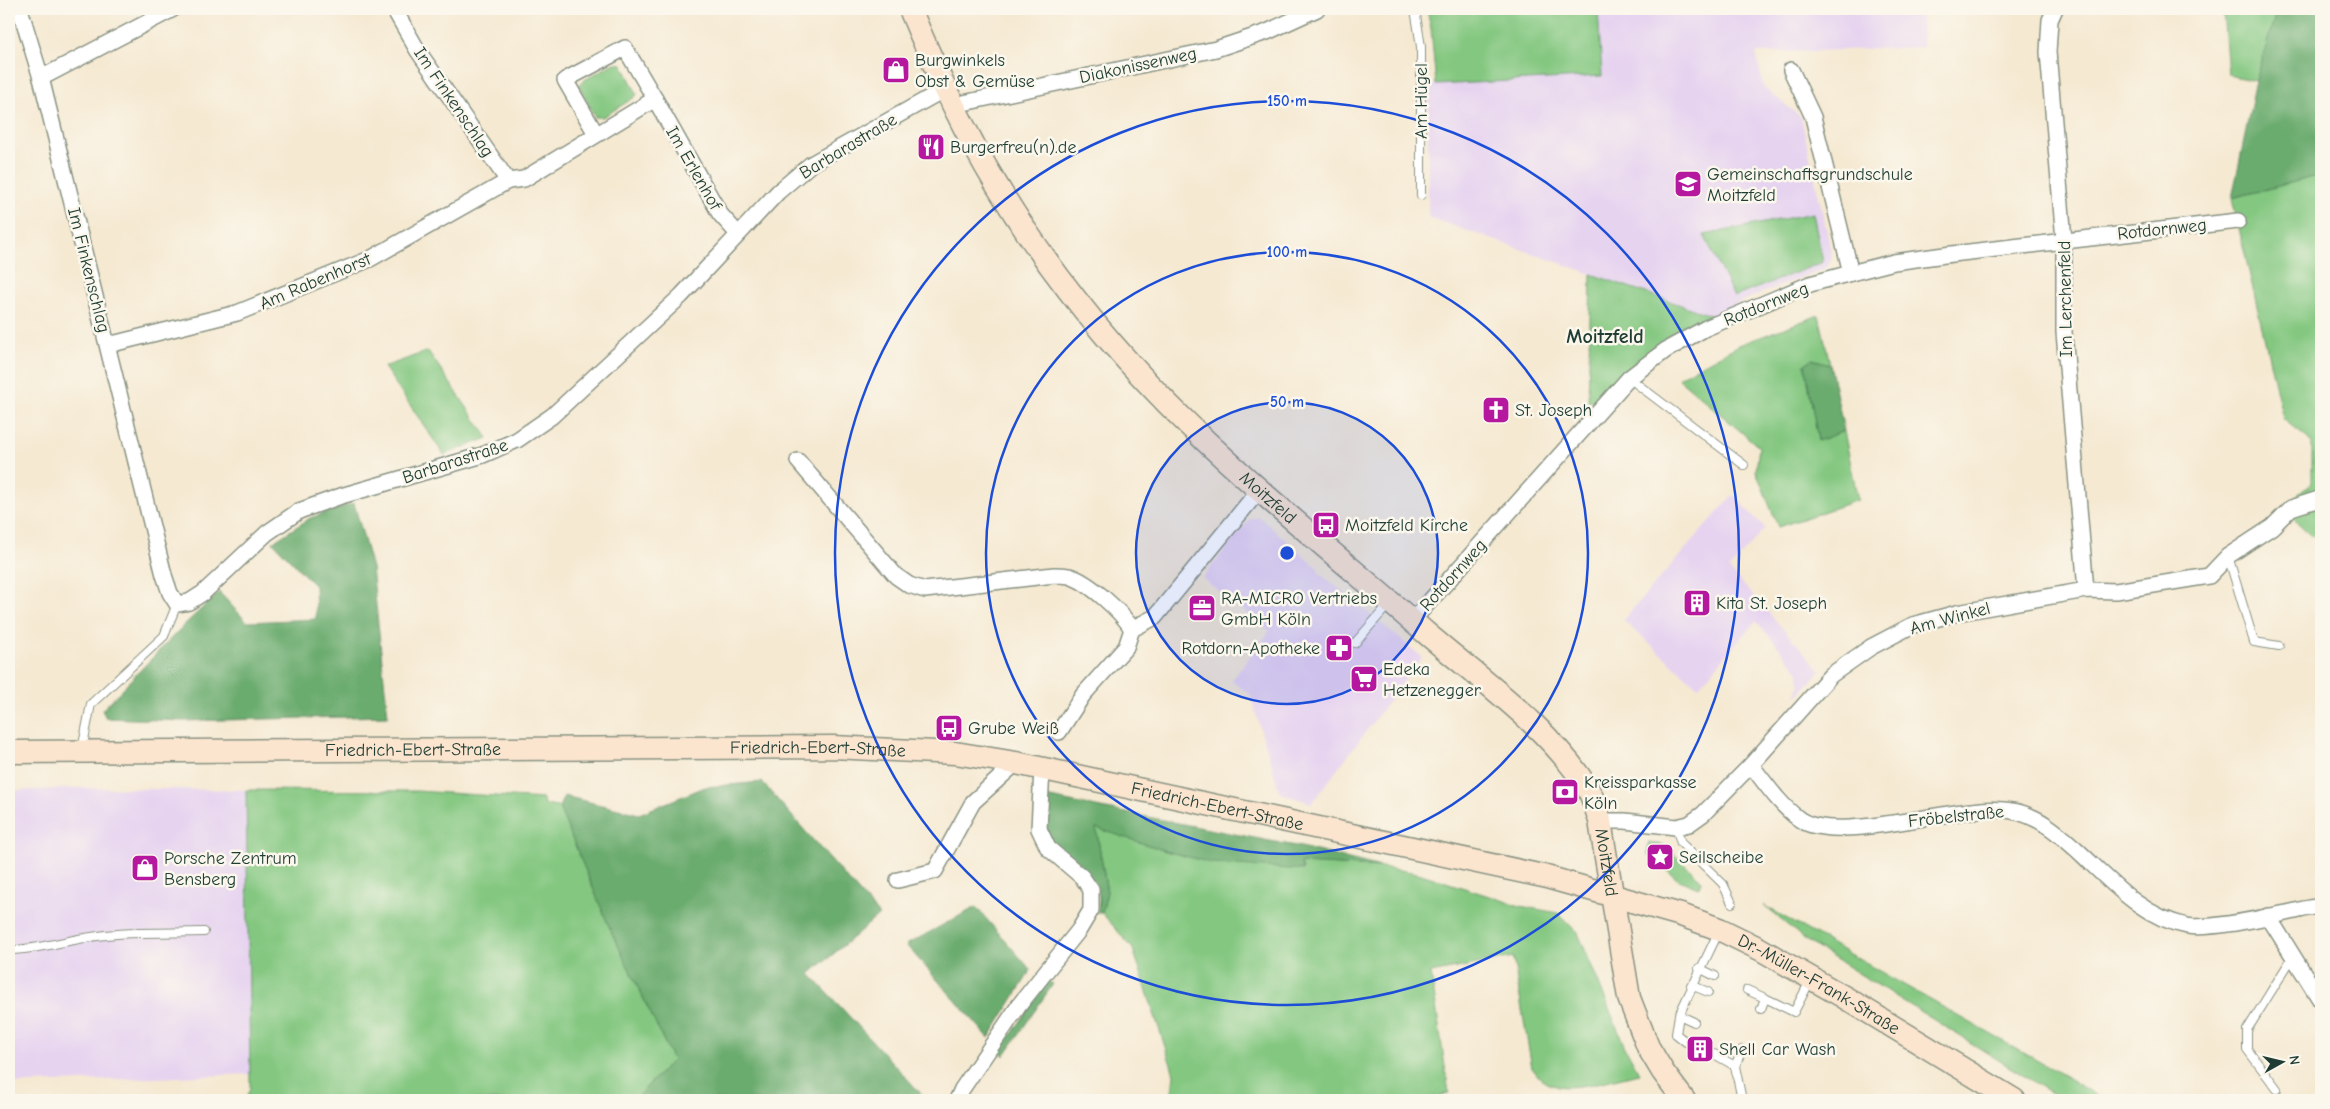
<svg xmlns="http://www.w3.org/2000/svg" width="2330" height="1109" font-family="'Comic Neue',sans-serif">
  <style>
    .built { fill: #e6d3f0 }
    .green { fill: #83c780; stroke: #51825a }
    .forest { fill: #6aac6e; stroke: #447451 }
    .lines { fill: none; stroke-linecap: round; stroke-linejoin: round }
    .lane-casing { stroke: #8a9383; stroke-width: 10 }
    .street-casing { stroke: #8a9383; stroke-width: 18 }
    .secondary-casing { stroke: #8a9383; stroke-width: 25 }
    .lane { stroke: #fff; stroke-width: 8 }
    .street { stroke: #fff; stroke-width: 15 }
    .secondary { stroke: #fbe5cf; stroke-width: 22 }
    .ring { fill: none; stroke: #1d4ed8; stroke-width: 2.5 }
    .labels { text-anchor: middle; stroke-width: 5; stroke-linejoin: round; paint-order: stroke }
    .poi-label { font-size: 18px; fill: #1f3d34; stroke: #fbf7ec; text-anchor: start }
    .street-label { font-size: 18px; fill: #1f3d34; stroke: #fbf7ec }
    .quarter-label { font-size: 20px; font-weight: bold; fill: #1f3d34; stroke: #fbf7ec }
    .centre { fill: #1d4ed8; stroke: #fbf7ec; stroke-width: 2.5 }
    .ring-label { font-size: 15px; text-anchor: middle; font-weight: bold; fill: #1d4ed8; stroke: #fbf7ec; stroke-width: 5; stroke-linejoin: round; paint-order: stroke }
  </style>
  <rect width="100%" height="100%" fill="#fbf7ec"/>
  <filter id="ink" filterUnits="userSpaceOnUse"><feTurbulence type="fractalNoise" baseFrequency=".02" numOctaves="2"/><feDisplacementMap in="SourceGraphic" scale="10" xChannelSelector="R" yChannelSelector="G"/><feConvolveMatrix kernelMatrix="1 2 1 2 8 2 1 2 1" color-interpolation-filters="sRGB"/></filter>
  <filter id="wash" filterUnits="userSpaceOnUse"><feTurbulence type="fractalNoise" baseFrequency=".0096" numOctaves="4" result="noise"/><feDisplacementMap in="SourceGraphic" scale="20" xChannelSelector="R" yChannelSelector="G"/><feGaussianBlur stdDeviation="1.12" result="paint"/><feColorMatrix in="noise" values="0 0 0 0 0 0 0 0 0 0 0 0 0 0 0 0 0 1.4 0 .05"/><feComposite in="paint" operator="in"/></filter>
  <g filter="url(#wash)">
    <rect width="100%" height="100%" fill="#f5e9d2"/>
    <g class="built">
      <polygon points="1598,9 1922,9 1923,47 1756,53 1764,88 1801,117 1831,251 1832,257 1826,268 1753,296 1713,316 1428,217 1428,85 1601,76"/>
      <polygon points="1733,495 1765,528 1729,569 1821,671 1795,697 1800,684 1799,671 1756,621 1698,687 1623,620"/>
      <polygon points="1259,517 1319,569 1317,571 1422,657 1312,803 1280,793 1250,694 1231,681 1270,631 1202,578 1250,519"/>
      <polygon points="80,788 246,790 250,1074 9,1084 9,791"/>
    </g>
    <g class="green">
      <polygon points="1427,9 1598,9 1602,76 1436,85 1431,29"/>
      <polygon points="2223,9 2277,9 2256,81 2228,75"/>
      <polygon points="614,63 622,64 637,94 635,97 603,117 595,117 579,86 581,82"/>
      <polygon points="2321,175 2321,544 2288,514 2296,496 2312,483 2312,442 2283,419 2232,198"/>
      <polygon points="1813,213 1823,262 1734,297 1704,235"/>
      <polygon points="1591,274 1713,316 1657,347 1588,404"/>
      <polygon points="1819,315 1830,364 1812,359 1805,364 1818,440 1844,431 1858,500 1778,527 1756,471 1759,447 1678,378 1739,345"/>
      <polygon points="428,351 488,438 444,455 384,367"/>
      <polygon points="246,790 416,791 543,799 544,805 559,807 611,931 673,1060 634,1100 245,1100 250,1088 250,1074"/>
      <path d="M1096,827L1169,852L1303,870L1301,863L1381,867L1418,873L1520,906L1558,913L1578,933L1625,1047L1639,1073C1615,1078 1572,1093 1549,1084C1542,1082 1537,1074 1532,1068L1513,957L1431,973L1449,1093L1426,1100H1171L1174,1074L1133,949L1102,913L1107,892Z"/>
      <polygon points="1648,843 1664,845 1702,881 1698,888 1679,880 1648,855"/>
      <polygon points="1763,905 2075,1082 2103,1100 2063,1100 1808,942"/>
    </g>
    <g class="forest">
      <polygon points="2277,9 2321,9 2321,175 2232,198 2256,81"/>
      <polygon points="1812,359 1830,364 1844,431 1818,441 1805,364"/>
      <polygon points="354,503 372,568 388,716 183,721 106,718 102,710 181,628 219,592 247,622 316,619 315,586 273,542 310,518"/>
      <polygon points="762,782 879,915 810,974 927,1100 634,1100 673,1060 611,931 559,807 564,796 639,814 705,787"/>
      <path d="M1045,797L1301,847L1381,867L1301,863L1303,870L1212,863L1169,852L1096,828L1107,892L1102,913H1097C1104,883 1091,877 1068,860C1065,857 1058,854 1056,851C1044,836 1044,814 1045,797Z"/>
      <polygon points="976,907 1031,970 989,1038 906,945"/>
      <polygon points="1048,981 1053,984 1004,1056 1000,1051"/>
    </g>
  </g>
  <g filter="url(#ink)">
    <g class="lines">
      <defs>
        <g id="lane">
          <polyline points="1415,9 1421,47 1421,195"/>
          <polyline points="1629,378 1744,465"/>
          <polyline points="2228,556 2254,642 2279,646"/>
          <polyline points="1355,643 1389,604"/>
          <polyline points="82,750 91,704 164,636 177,604"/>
          <polyline points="1676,827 1681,843 1723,884 1732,903"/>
          <path d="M9,950C35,950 59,942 85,938C123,931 165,933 204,932"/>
          <polyline points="1699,968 1715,976"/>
          <polyline points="1691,985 1708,992"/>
          <polyline points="1747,990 1765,998"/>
          <polyline points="1761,1009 1765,998 1794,1012 1810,981"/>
          <polyline points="1679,1015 1676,1034 1686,1042"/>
          <polyline points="1694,1022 1679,1015 1719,931"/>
          <polyline points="1714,1054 1735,1066"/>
          <polyline points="2277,1089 2247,1049 2247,1030 2292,958"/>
          <polyline points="1742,1100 1735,1066 1742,1050"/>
        </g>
        <g id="street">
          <polyline points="20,9 41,78 164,575 170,593 177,604 189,602 203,593 267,533 299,511 341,496 483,455 517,440 552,416 681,296 778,192 811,164 945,89"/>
          <polyline points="394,9 418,51 508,181 524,179 655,99 720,214 738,234"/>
          <polyline points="2055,9 2050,20 2048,52 2064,240 2064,332 2086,590"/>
          <polyline points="1791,70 1813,117 1851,273"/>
          <polyline points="41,78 173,9"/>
          <polyline points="954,105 1216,49 1267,32 1317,9"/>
          <polyline points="596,134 565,80 625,48 655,99"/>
          <polyline points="108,345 237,313 370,259 508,181"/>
          <path d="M798,461L896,576L909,585L925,590L1054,575C1059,575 1064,575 1069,576C1088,581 1122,612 1132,629"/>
          <polyline points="1412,621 1629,378 1666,350 1706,328 1810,284 1851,273 1894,262 1952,254 2238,221"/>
          <polyline points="1059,732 1083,695 1126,647 1132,629 1155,617 1260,489"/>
          <path d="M1751,765C1766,784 1780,805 1799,819C1838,847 1961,801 2012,811C2038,815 2058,833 2076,849C2109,879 2141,917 2187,926C2210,930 2266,917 2291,912C2301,910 2312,906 2321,907"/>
          <polyline points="1600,821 1625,821 1676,827 1689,824 1703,814 1751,765 1831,675 1871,647 1913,625 1957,613 2086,590 2116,591 2209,576 2228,556 2272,527 2291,508 2319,499"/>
          <polyline points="898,880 935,871 973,802 1016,763"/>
          <polyline points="2268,916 2321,1001"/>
          <polyline points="957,1100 962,1089 1020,1004 1079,930 1091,910 1091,890 1082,877 1048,848 1039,829 1042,768"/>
        </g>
        <g id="secondary">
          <path id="s1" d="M910,9C935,69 962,128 996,184C1049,272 1115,353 1189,425C1264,498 1347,564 1426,633C1481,680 1551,728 1589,791C1594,800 1597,811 1600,821L1629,998L1648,1047L1663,1072L1684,1100"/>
          <path id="s2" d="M9,752L833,747L955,753L1016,763L1543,876L1681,915L1719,929L1760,949L1844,997L2014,1100"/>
        </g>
      </defs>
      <use href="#lane" class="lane-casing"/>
      <use href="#street" class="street-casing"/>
      <use href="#secondary" class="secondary-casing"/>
      <use href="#lane" class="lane"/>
      <use href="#street" class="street"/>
      <use href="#secondary" class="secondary"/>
    </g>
  </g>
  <circle cx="1287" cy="553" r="151" fill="#1d4ed8" fill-opacity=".12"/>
  <g class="ring">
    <circle cx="1287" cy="553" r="151"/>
    <circle cx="1287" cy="553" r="301"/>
    <circle cx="1287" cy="553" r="452"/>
  </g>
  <defs>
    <symbol id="shop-square" viewBox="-11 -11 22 22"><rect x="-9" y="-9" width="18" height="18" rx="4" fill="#b5179e" stroke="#fbf7ec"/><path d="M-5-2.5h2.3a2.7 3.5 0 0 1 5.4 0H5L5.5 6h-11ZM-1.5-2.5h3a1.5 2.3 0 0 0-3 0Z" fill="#fff"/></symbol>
    <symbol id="restaurant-square" viewBox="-11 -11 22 22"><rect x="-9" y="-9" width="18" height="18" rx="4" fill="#b5179e" stroke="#fbf7ec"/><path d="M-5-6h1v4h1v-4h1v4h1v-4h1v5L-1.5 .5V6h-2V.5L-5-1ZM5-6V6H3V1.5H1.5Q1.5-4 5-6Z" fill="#fff"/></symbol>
    <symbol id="school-square" viewBox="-11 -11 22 22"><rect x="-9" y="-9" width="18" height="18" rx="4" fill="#b5179e" stroke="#fbf7ec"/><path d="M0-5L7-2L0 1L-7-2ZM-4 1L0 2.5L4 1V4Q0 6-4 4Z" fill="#fff"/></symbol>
    <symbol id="church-square" viewBox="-11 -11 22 22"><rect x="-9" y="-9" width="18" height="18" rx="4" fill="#b5179e" stroke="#fbf7ec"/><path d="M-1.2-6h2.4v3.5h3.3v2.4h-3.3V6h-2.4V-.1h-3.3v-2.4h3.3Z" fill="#fff"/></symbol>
    <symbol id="bus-square" viewBox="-11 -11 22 22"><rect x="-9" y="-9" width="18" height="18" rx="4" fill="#b5179e" stroke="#fbf7ec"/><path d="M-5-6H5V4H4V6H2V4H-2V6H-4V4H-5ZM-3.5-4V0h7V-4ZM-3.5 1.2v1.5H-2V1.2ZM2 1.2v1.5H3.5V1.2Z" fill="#fff"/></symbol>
    <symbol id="building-square" viewBox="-11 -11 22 22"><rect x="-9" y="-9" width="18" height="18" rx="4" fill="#b5179e" stroke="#fbf7ec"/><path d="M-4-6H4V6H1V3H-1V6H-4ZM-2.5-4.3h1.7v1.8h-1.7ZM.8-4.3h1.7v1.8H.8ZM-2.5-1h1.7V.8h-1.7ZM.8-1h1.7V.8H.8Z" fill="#fff"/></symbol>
    <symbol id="office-square" viewBox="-11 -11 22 22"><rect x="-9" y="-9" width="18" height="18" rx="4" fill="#b5179e" stroke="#fbf7ec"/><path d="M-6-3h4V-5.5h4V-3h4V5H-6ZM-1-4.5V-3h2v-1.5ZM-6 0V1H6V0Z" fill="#fff"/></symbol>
    <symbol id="pharmacy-square" viewBox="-11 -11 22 22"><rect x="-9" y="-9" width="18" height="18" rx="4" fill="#b5179e" stroke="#fbf7ec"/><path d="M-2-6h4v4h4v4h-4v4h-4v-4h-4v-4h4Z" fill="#fff"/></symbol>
    <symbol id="supermarket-square" viewBox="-11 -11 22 22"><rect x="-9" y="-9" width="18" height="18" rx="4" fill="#b5179e" stroke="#fbf7ec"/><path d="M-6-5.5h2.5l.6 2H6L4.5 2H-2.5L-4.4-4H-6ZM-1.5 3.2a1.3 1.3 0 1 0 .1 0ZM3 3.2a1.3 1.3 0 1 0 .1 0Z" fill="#fff"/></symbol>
    <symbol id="bank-square" viewBox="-11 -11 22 22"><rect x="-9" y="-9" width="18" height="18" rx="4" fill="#b5179e" stroke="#fbf7ec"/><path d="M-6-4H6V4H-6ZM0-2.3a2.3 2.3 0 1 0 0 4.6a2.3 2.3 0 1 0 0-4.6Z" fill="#fff"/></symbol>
    <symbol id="sight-square" viewBox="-11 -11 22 22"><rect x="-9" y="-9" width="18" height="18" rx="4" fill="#b5179e" stroke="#fbf7ec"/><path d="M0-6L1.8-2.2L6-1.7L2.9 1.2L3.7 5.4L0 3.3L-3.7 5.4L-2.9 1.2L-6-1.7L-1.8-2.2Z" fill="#fff"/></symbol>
  </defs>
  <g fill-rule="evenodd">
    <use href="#shop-square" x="880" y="54" width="32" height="32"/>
    <use href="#restaurant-square" x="915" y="131" width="32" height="32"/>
    <use href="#school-square" x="1672" y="168" width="32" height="32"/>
    <use href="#church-square" x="1480" y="394" width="32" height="32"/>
    <use href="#bus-square" x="1310" y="509" width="32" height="32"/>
    <use href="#building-square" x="1681" y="587" width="32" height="32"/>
    <use href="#office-square" x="1186" y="592" width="32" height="32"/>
    <use href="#pharmacy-square" x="1323" y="632" width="32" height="32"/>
    <use href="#supermarket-square" x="1348" y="663" width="32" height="32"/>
    <use href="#bus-square" x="933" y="712" width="32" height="32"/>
    <use href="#bank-square" x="1549" y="776" width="32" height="32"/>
    <use href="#sight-square" x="1644" y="841" width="32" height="32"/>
    <use href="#shop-square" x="129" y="852" width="32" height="32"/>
    <use href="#building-square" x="1684" y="1033" width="32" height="32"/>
  </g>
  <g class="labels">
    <g class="poi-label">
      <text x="915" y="66">Burgwinkels<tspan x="915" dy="21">Obst &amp; Gemüse</tspan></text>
      <text x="950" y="153">Burgerfreu(n).de</text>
      <text x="1707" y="180">Gemeinschaftsgrundschule<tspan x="1707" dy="21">Moitzfeld</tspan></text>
      <text x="1515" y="416">St. Joseph</text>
      <text x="1345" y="531">Moitzfeld Kirche</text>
      <text x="1221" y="604">RA-MICRO Vertriebs<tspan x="1221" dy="21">GmbH Köln</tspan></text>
      <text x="1716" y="609">Kita St. Joseph</text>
      <text x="1320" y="654" text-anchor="end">Rotdorn-Apotheke</text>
      <text x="1383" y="675">Edeka<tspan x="1383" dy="21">Hetzenegger</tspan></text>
      <text x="968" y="734">Grube Weiß</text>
      <text x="1584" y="788">Kreissparkasse<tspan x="1584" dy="21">Köln</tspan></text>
      <text x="1679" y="863">Seilscheibe</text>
      <text x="164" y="864">Porsche Zentrum<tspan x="164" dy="21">Bensberg</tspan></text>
      <text x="1719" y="1055">Shell Car Wash</text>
    </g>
    <g class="street-label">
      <text transform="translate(1138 65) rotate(-12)" y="6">Diakonissenweg</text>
      <text transform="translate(1421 101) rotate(-90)" y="6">Am Hügel</text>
      <text transform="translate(454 102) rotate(56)" y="6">Im Finkenschlag</text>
      <text transform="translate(848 146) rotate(-31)" y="6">Barbarastraße</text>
      <text transform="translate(694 168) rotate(60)" y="6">Im Erlenhof</text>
      <text transform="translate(2162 229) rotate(-6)" y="6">Rotdornweg</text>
      <text transform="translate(89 270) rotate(76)" y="6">Im Finkenschlag</text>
      <text transform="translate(315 281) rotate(-23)" y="6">Am Rabenhorst</text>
      <text transform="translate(2065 299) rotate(-91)" y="6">Im Lerchenfeld</text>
      <text transform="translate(1766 304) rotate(-22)" y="6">Rotdornweg</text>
      <text transform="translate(455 461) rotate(-18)" y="6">Barbarastraße</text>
      <text dy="6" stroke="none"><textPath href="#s1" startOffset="612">Moitzfeld</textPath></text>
      <text transform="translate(1453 575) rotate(-48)" y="6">Rotdornweg</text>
      <text transform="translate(1950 618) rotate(-15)" y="6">Am Winkel</text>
      <text dy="6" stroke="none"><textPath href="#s2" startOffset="809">Friedrich-Ebert-Straße</textPath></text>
      <text dy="6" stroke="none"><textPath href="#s2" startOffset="404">Friedrich-Ebert-Straße</textPath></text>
      <text dy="6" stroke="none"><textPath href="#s2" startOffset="1214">Friedrich-Ebert-Straße</textPath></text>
      <text transform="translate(1956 816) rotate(-6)" y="6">Fröbelstraße</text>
      <text dy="6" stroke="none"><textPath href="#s1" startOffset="1122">Moitzfeld</textPath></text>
      <text dy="6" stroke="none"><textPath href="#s2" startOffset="1845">Dr.-Müller-Frank-Straße</textPath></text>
    </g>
    <g class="quarter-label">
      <text x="1605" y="343">Moitzfeld</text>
    </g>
  </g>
  <circle cx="1287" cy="553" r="8" class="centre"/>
  <g class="ring-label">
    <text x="1287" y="106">150 m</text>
    <text x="1287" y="257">100 m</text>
    <text x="1287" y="407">50 m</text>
  </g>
  <rect width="2330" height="1109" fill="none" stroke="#fbf7ec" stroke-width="30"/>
  <g transform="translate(2282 1062) rotate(82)" stroke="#fbf7ec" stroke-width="4" paint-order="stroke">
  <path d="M0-4L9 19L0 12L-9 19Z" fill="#1f3d34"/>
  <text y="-8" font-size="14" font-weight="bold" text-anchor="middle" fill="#1f3d34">N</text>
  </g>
</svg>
